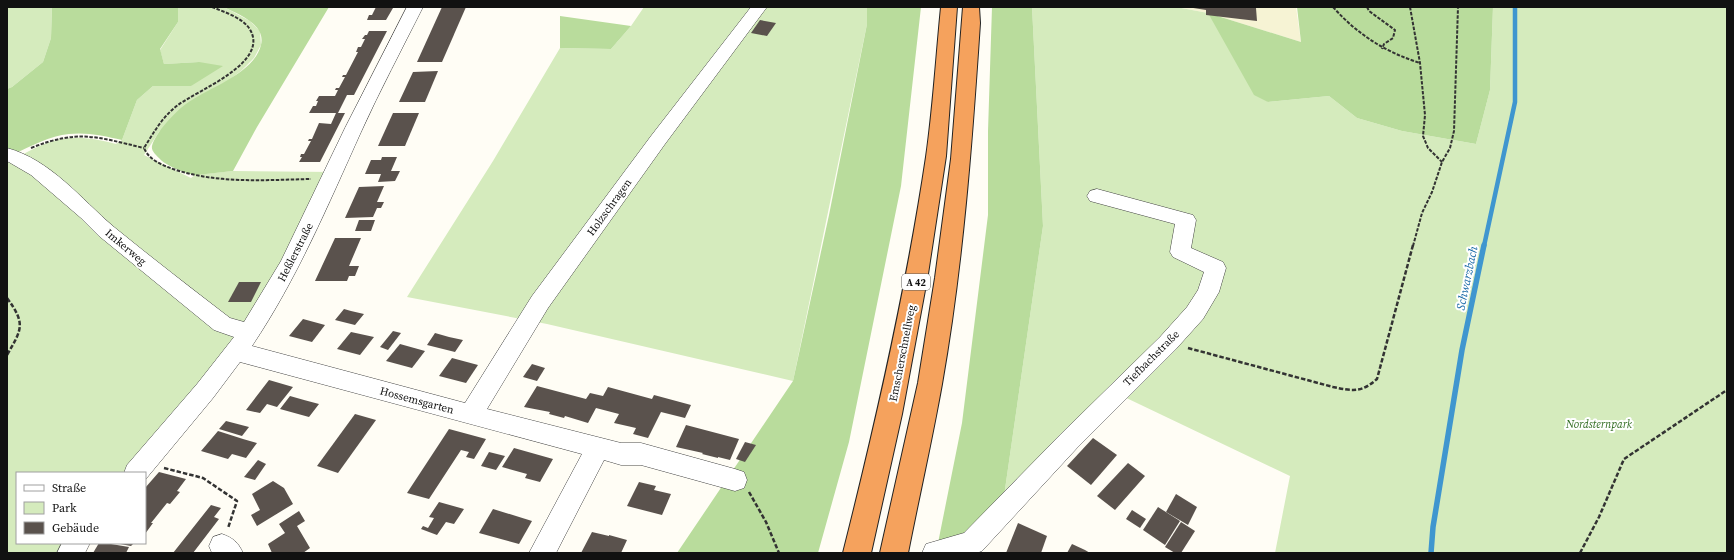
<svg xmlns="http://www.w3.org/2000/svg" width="1734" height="560" font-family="'Source Serif 4',serif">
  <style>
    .farmland { fill: #f6f3d4 }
    .green { fill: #d5ebbd }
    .forest { fill: #b9dc9c }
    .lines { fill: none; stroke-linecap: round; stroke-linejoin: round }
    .stream-far1 { stroke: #3f96cf; stroke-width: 4.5 }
    .stream { stroke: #3f96cf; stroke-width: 5.5 }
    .building { fill: #5a524d }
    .minor-casing { stroke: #444; stroke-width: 1 }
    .highway-casing { stroke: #222; stroke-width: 2 }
    .path-far1 { stroke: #333; stroke-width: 2; stroke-dasharray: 3.5 1.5; stroke-linecap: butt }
    .path { stroke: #333; stroke-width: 2.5; stroke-dasharray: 4.5 2; stroke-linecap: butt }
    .minor { fill: #fff; fill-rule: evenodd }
    .highway { fill: #f5a25d; fill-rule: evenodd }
    .labels { text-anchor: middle; stroke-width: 4; stroke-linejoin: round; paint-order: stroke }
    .shield { fill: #fff; stroke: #585858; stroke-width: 1 }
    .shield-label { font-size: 10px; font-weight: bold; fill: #111 }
    .street-label { font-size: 11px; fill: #111; stroke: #fff }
    .park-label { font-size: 11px; font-style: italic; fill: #2f6b1f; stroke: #fff }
    .water-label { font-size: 12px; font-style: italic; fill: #1768a6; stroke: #fff }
  </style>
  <rect width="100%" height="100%" fill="#fffdf5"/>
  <polygon class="farmland" points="1176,7 1296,7 1301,42 1208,13"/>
  <g class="green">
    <polygon points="7,7 52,7 51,38 43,62 12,87 7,89"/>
    <path d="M178,7H224L250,21L260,31L261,45L254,58L241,71L159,132L144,155L191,178L195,175L233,171L333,172L249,331L223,323L20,156C57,135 76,134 116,144L122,140L137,100L153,86H191L199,62L164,64L160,50L178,22Z"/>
    <polygon points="644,7 867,7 867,24 793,381 547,324 407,297 493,161 560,48 611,49 631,26"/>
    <polygon points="1032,7 1176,7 1208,13 1268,102 1329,96 1357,118 1402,131 1476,144 1490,90 1493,7 1727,7 1727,553 1275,553 1290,476 1118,394 1002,510 1043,226"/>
    <polygon points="7,158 11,159 247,333 134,473 17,473 17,543 75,543 68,553 7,553"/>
  </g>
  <g class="forest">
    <path d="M52,7H178V22L160,49L164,64L199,62L223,66L191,86H153L137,100L122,140C105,136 87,132 69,134C50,136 31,146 14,154L7,152V89L12,87L43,62L51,38Z"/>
    <path d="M224,7H329L257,127L233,171C221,172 209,174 197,175C188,175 164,165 159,158C156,155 151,151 152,146C155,133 176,111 186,104C207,88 254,74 261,45C266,24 239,15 224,7Z"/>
    <polygon points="867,7 921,7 901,186 849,442 818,553 677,553 793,381 829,215 867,24"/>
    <polygon points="992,7 1032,7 1043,226 1002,510 936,553 962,423 988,215 988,131"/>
    <polygon points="1297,7 1493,7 1490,90 1476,144 1402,131 1357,118 1329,96 1268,102 1254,95 1208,13 1301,42"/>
    <polygon points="560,16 631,26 611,49 560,48"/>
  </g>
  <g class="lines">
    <polyline class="stream-far1" points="1484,246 1515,102 1515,7"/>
    <polyline class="stream" points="1431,553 1433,527 1462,350 1484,245"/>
  </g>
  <g class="building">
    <polygon points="376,7 393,7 393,8 386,20 367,20 369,15 372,15"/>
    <polygon points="442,7 466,7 442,62 417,62"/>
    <polygon points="1187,7 1256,8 1257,21 1206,15 1206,10"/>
    <polygon points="760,20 776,23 767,36 751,33"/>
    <polygon points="369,31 387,31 354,95 347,95 338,113 345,113 320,162 299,162 302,157 300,157 301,154 304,154 311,141 308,141 309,139 312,139 319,123 331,124 336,113 309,113 313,106 316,106 318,101 316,101 319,96 335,96 338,90 335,90 336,88 339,88 345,77 342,77 343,75 346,75 358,52 356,52 358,47 361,47 365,39 362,39 365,35 367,35"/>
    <polygon points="438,71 425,102 399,102 413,72"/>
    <polygon points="393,113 419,113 405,146 378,146"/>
    <polygon points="382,157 397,157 391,171 400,171 395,181 378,182 381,174 365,174 371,160 381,160"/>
    <polygon points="384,186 377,202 384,202 381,208 377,208 373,217 345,218 359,187"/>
    <polygon points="359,220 375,220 371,231 355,231"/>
    <polygon points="335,238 361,238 349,266 359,266 355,276 349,276 347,281 315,281"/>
    <polygon points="239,282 261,282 251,302 228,302"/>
    <polygon points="344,309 351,311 364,314 355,325 335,320"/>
    <polygon points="303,319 325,325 312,342 289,336"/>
    <polygon points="393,331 401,333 388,350 380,347"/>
    <polygon points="351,332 374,337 360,355 337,349"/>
    <polygon points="435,333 449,337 463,340 455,352 427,345"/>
    <polygon points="400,344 425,351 412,368 386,361"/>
    <polygon points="452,358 478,365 466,383 439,376"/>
    <polygon points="532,364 545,368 537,381 523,377"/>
    <polygon points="269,380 293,387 277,407 267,404 260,413 246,410"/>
    <polygon points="537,386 586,399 590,393 603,396 608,387 652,399 654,395 691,405 685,418 661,412 648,438 633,434 636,428 614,423 619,414 596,408 588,423 565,416 564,418 549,414 550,412 524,407"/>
    <polygon points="290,396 304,400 319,404 309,417 280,409"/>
    <polygon points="355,414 376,420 338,473 317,466"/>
    <polygon points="226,421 249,427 242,436 219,429"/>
    <polygon points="686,425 739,439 730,460 718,457 718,458 702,454 703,453 676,447"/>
    <polygon points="449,429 486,439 474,459 466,457 469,452 461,450 429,499 407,493"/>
    <polygon points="218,431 243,439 257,443 246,458 232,454 228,459 201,451"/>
    <polygon points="1093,438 1117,455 1091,485 1067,466"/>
    <polygon points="745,442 756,445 745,462 736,459"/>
    <polygon points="514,448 553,459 540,482 525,478 527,474 502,467"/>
    <polygon points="489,452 505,456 496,470 481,466"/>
    <polygon points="258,460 266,464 255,480 244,477"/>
    <polygon points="1128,463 1145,476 1115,510 1097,496"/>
    <polygon points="159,472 186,479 177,491 180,492 170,504 167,503 151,523 153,523 145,534 145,488"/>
    <polygon points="273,481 284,488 293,504 257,526 251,515 260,510 252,494"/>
    <polygon points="639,482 656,486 654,490 671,494 662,515 627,506"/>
    <polygon points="1176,494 1197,507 1188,525 1166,512"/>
    <polygon points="439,502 464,509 454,524 446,522 437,535 421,529 423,526 428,528 434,518 429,517"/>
    <polygon points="211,505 221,508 214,517 219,519 193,553 173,553"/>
    <polygon points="1158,507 1180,521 1165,545 1143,530"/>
    <polygon points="493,509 532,521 519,544 479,533"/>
    <polygon points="1132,510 1146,519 1140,528 1126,519"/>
    <polygon points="299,511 305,521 297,526 310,548 303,553 272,553 268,544 285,533 279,524"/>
    <polygon points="1181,522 1195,531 1181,553 1175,553 1165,547"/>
    <polygon points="1018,523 1047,536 1041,553 1006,553"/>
    <polygon points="592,532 609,536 609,535 627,540 621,553 581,553"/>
    <polygon points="99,543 105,543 129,547 126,553 93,553"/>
    <polygon points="115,543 134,543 131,546"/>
    <polygon points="1072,544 1085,550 1090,553 1067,553"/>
  </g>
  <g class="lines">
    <defs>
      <g id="minor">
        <path d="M407,7H423C402,49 380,90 361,132C328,205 297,279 252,346L465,403L532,296L651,136L751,7H767L665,144L548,308L487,409L621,443H641L735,469L744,472L747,480L744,488L735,491L641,465H621L604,460L556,553H529L582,454L240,362L213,398L145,480V473H124L127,465L197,384L234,337L214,330L99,236L81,218L31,175L7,161V148C51,160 81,199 114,227C152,258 191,288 230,318L244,322L281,261L345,128Z"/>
        <polygon points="1097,189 1193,215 1196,220 1191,248 1223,262 1226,268 1219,292 1203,319 1176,349 1077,448 982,551 976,553 922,553 926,544 964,533 1061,434 1160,337 1187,307 1198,290 1204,272 1173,257 1170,252 1175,224 1090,201 1087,196 1090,191"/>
        <path d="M222,534C233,538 238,542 243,553H212L209,546L213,537Z"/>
        <polygon points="62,543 90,543 85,553 57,553"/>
      </g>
      <g id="highway">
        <path d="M941,7H957L946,156L928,274L902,414L871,553H843C876,422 906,291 926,157C933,108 936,57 941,7Z"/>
        <path d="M963,7H979L980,23C972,144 963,265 942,384C932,440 919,497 908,553H880L918,383L935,278L951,159Z"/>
      </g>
    </defs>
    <use href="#minor" class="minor-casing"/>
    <use href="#highway" class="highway-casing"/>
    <g class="path-far1">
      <path d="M212,7C224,12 241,17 249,28C272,62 198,90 178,105C163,116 154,132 144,148C149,160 162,165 173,169C218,184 264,180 311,179"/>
      <path d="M1333,7C1357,34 1385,52 1420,63"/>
      <polyline points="1367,7 1369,11 1395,30 1393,38 1384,44 1382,49"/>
      <polyline points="1410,7 1420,63 1425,115 1423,136 1428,148 1442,162"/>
      <path d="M31,148C78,129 97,137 144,148"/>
      <polyline points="1413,246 1422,213 1432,192 1442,162 1450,148 1454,131 1458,7"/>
    </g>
    <g class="path">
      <path d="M7,298C26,324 22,329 7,355"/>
      <path d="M1188,348L1333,387C1353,391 1361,393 1377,379L1413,245"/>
      <polyline points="164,468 203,478 237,501 228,528"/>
      <polyline points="749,492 766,522 779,553"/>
      <polyline points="1580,553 1599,517 1624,459 1727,390"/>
    </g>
    <use href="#minor" class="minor"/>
    <use href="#highway" class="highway"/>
  </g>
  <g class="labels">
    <rect class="shield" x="902" y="274" width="28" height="16" rx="3"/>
    <g class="shield-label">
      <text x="916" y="286">A 42</text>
    </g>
    <g class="street-label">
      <text transform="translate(609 207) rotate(-54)" y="4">Holzschragen</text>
      <text transform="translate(126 247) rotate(40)" y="4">Imkerweg</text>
      <text transform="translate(295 252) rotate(-63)" y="4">Heßlerstraße</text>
      <text transform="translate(902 353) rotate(-79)" y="4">Emscherschnellweg</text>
      <text transform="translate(1151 358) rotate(-45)" y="4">Tiefbachstraße</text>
      <text transform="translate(417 400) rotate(15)" y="4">Hossemsgarten</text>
    </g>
    <g class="park-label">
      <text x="1599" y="428">Nordsternpark</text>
    </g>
    <g class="water-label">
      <text transform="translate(1467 278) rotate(-78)" y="4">Schwarzbach</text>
    </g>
  </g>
  <rect width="1734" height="560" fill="none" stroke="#111111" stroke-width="16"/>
  <rect x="16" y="472" width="130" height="72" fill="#ffffff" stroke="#a0a0a0"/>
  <rect x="24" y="485" width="20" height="6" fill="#ffffff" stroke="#a0a0a0"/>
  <text x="52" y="492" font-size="12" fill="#111111">Straße</text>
  <rect x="24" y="502" width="20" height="12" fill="#d5ebbd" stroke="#a0a0a0"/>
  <text x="52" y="512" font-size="12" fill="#111111">Park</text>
  <rect x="24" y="522" width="20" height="12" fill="#5a524d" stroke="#a0a0a0"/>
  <text x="52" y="532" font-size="12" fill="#111111">Gebäude</text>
</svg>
